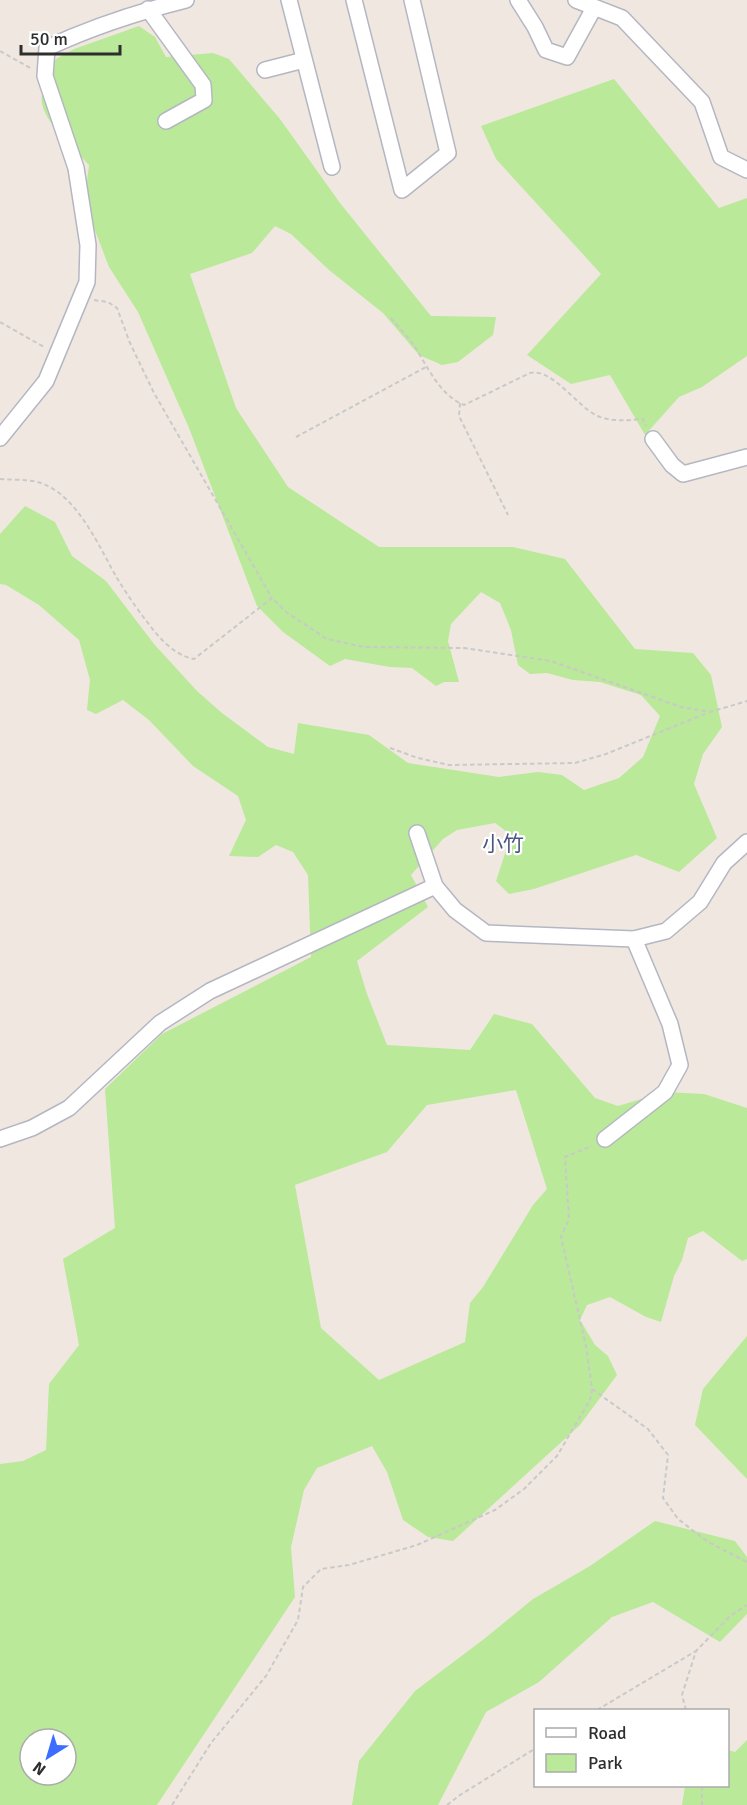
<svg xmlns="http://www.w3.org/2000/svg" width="747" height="1805" font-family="Signika,'Noto Sans JP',sans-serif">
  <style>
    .green { fill: #b9e999; fill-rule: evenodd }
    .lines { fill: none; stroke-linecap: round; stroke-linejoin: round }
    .minor-casing { stroke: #b4b7c2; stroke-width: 18 }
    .path { stroke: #c9c9c9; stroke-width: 2; stroke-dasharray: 4.5 3; stroke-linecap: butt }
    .minor { stroke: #fff; stroke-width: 15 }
    .labels { text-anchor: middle; stroke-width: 4.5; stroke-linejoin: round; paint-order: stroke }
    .quarter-label { font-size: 21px; fill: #4a5782; stroke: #fff }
  </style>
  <rect width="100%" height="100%" fill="#f0e8e0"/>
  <g class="green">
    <path d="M139,26L155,37L166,57L213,53L229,59L280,119L340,203L431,316L496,317L493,335L458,362L442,365L419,355L383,313L329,270L291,234L275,226L252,253L190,274L236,408L288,487L379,547H513L565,559L635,649L693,653L711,675L722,727L703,754L694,784L717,838L679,872L636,855L534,889L509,894L496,881L511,835L495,823L457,830L443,839L411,875L428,907L357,961L367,994L387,1045L470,1050L494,1014L532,1024L595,1098L618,1106L665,1092L704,1094L747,1108V1259L742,1261L703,1231L688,1238L682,1260L674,1276L661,1322L646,1317L610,1297L587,1305L580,1320L595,1345L608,1356L617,1375L580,1425L453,1541L428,1537L403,1520L387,1472L372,1446L317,1468L304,1490L291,1547L295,1597L157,1805H0V1464L23,1461L46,1450L49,1384L79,1345L63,1259L115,1228L105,1089L162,1034L311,957L308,875L293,852L276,845L258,857L229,856L246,820L238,796L193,766L149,720L123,700L96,714L87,710L90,680L79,640L39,605L6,585L0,584V534L25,506L55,522L72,556L106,581L154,644L197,691L222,713L268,747L294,754L298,723L369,735L408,763L499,777L538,772L562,775L584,790L619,778L643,757L660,716L641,695L600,682L573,680L547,673L530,674L518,665L511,630L500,603L481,592L451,624L448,641L459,682H444L436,686L412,668L390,667L345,659L330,666L283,632L257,606L189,428L138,312L109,267L88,212L86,189L89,165C75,149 37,117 42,95C45,83 51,70 56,59L74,49ZM516,1090L547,1189L533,1205L483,1287L470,1303L465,1342L379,1380L321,1328L295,1185L387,1152L427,1105ZM30,1739H66V1775H30Z"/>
    <polygon points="614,79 719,208 747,198 747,356 702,387 679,397 645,435 610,375 571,384 527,355 601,274 496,159 481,126"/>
    <polygon points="747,1336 747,1479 695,1425 703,1389"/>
    <polygon points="655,1521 735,1541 747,1557 747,1614 720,1642 653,1602 612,1617 539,1682 486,1712 438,1805 352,1805 359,1761 415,1691 484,1639 533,1599 590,1566"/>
    <polygon points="747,1740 747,1805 682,1805 685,1786 728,1786 728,1750 735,1752"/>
  </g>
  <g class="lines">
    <defs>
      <g id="minor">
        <polyline points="289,0 332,167"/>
        <polyline points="354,0 402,190 448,153 412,0"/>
        <polyline points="518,0 535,27 546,50 567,57 594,8"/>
        <polyline points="576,0 622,18 702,102 721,157 747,170"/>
        <polyline points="148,9 203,85 204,100 166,121"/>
        <polyline points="265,70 304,60"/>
        <path d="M0,438L46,381L87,282L88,245L76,168L45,76L47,48C92,27 138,12 186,0"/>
        <polyline points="653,439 672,465 683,474 747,457"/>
        <polyline points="417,833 435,886 455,910 486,933 634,939 666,931 700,902 724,863 747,842"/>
        <polyline points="0,1139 32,1128 69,1108 160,1023 210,991 435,886"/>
        <polyline points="605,1139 665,1092 680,1065 670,1024 634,939"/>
      </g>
    </defs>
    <use href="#minor" class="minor-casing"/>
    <g class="path">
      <polyline points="0,51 32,69"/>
      <polyline points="94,300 108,302 117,308 130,343 154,393 272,598"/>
      <path d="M391,318C398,326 406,335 413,344C427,365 439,395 464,405L530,373C554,368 578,409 600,417C615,422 628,420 643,419L646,426"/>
      <polyline points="0,322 44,347"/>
      <polyline points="460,403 459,416 508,515"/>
      <polyline points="296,437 426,367"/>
      <path d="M0,479C13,480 29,479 41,483C78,496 99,547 117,578C126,593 137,609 148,623C160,639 174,655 194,659L272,598L286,612L327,639L364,647L464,648L551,661L681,707L710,712L747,701"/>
      <polyline points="390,748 418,758 449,765 575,763 606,754 707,713"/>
      <polyline points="592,1389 648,1429 668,1455 663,1498 678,1519 708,1542 747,1562"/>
      <polyline points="597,1710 696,1651"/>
      <polyline points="686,1710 682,1695 696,1651 730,1616 747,1605"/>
      <polyline points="702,1786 702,1805"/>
      <polyline points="172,1805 211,1743 266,1676 298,1620 303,1587 321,1569 349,1565 417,1545 495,1510 524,1489 557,1456 590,1400 592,1389 586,1346 561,1237 569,1219 565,1157 592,1146"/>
      <polyline points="447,1805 460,1795 536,1748"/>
    </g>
    <use href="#minor" class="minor"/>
  </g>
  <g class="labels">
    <g class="quarter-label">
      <text x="503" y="851">小竹</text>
    </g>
  </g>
  <rect x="534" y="1709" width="195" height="78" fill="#ffffff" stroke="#ababab" stroke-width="1.5"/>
  <rect x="546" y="1728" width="30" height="9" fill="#ffffff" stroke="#ababab" stroke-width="1.5"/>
  <text x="588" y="1739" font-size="18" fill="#2e2e2e">Road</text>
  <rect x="546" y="1754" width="30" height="18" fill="#b9e999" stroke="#ababab" stroke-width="1.5"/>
  <text x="588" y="1769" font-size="18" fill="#2e2e2e">Park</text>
  <g transform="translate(48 1757) rotate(217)"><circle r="28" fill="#ffffff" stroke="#ababab" stroke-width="1.5"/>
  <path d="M0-4.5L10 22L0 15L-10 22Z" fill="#3d6dff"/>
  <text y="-9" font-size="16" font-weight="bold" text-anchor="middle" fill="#2e2e2e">N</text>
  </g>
  <path d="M21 45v9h99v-9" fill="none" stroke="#2e2e2e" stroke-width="3"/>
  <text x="30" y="45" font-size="18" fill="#2e2e2e" stroke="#ffffff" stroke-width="4.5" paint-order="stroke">50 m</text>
</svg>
